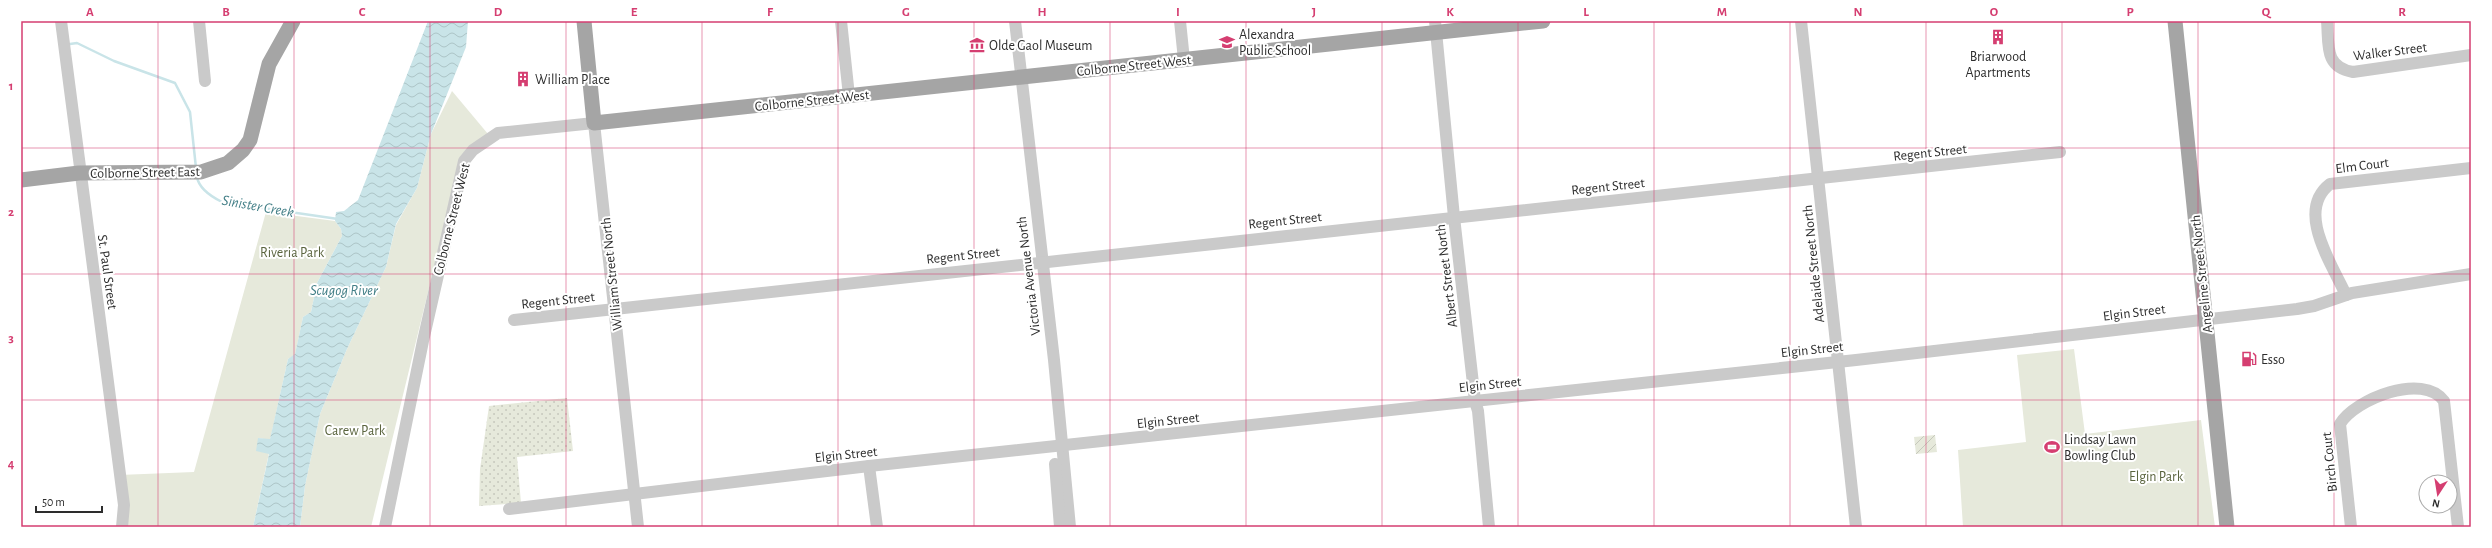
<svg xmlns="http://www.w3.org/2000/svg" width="2492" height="548" font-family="'Alegreya Sans',sans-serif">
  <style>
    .grass { fill: url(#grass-dots) }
    .park { fill: #e6e9db }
    .garden { fill: url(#garden-furrows) }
    .water { fill: url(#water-waves) }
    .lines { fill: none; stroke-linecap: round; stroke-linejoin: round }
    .stream { stroke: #c9e4e8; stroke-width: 2.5 }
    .minor { stroke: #cacaca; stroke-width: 12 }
    .major { stroke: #a5a5a5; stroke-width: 15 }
    .grid { fill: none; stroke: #d53e71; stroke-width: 1; stroke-opacity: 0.55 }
    .labels { text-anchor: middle; stroke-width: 4; stroke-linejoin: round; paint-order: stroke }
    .poi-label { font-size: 14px; fill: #2d2d2d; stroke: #fff; text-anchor: start }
    .street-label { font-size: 14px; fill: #2d2d2d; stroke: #fff }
    .park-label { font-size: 14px; fill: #5a643e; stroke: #fff }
    .water-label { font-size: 15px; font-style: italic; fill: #437f87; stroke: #fff }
    .neatline { fill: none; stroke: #d53e71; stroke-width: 1.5 }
    .grid-label { font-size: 13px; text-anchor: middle; font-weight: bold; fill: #d53e71 }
  </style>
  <defs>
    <pattern id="grass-dots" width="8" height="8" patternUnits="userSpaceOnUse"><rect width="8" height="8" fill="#e6e9db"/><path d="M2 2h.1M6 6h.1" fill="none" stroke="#c6c8bc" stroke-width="1.8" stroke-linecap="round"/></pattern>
    <pattern id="garden-furrows" width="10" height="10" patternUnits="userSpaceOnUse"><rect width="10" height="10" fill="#e6e9db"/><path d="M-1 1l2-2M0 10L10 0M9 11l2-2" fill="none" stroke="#c6c8bc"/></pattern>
    <pattern id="water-waves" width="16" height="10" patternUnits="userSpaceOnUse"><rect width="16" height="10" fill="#c9e4e8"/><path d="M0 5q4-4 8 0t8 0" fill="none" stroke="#adc4c7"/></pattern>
  </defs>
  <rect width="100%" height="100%" fill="#fff"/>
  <polygon class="grass" points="567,398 573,451 517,457 521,503 479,506 480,469 489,406"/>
  <g class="park">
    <polygon points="452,91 488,134 460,160 371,527 300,527 305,486 320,414 347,349 386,267 396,225 417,188 431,134"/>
    <polygon points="266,212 335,221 341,229 342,236 317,283 311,312 303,317 295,355 288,359 270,440 258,438 269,453 253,527 121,527 119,475 194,472"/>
    <polygon points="2074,349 2085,434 2201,420 2215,527 1963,527 1958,450 2026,442 2017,355"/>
  </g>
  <polygon class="garden" points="1935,435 1937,452 1916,454 1914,437"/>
  <polygon class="water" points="428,21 468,21 466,47 431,134 417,188 396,224 386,267 347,349 320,414 305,486 300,527 253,527 269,454 256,451 258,438 270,439 288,359 295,354 303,317 311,312 317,283 342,236 341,229 335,221 336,212 344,211 358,200"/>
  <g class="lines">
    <g class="stream">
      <polyline points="70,44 77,43 114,61 175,83 190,112 196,168"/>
      <path d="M197,177C199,189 212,197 222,202L338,219"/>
    </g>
    <g class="minor">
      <polyline points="61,21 124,505 122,527"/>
      <polyline points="199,21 205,81"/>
      <polyline points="841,21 849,96"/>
      <polyline points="1015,21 1054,360 1070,527"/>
      <polyline points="1180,21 1184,60"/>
      <polyline points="1435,21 1454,217 1475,401 1478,411 1489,527"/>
      <polyline points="1801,21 1856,527"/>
      <path d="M2327,21C2329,45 2324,67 2353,72L2471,55"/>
      <path d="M2346,295C2332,264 2295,211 2330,184L2471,168"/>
      <polyline points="514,320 2060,152"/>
      <polyline points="1055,464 1060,527"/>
      <polyline points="869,466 877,527"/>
      <polyline points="509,509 869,466 1856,360 2297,309 2314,306 2352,293 2471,274"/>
      <polyline points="385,527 423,341 464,161 473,150 498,133 594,123 638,527"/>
      <path d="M2351,527L2340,424C2355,399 2423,372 2444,401L2458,527"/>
    </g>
    <g class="major">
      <polyline points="584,21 594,123 1543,21"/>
      <polyline points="2175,21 2227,527"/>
      <polyline points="21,180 79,173 201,172 228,163 243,150 250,140 269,64 293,21"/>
    </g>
  </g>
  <path class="grid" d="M158,21V527M294,21V527M430,21V527M566,21V527M702,21V527M838,21V527M974,21V527M1110,21V527M1246,21V527M1382,21V527M1518,21V527M1654,21V527M1790,21V527M1926,21V527M2062,21V527M2198,21V527M2334,21V527M21,148H2471M21,274H2471M21,400H2471"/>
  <defs>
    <symbol id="building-bare" viewBox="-9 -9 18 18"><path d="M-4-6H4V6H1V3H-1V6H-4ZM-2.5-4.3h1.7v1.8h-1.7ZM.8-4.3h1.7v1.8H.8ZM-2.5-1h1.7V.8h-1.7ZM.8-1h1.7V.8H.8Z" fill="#d53e71" stroke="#fff" stroke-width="2.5" paint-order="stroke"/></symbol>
    <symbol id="school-bare" viewBox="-9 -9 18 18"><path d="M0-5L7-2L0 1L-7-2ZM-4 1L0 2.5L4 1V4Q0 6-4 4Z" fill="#d53e71" stroke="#fff" stroke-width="2.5" paint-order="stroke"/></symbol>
    <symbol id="museum-bare" viewBox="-9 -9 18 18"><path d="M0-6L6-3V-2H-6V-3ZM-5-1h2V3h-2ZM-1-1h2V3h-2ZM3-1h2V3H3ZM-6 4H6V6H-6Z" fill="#d53e71" stroke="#fff" stroke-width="2.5" paint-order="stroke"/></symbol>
    <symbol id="fuel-bare" viewBox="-9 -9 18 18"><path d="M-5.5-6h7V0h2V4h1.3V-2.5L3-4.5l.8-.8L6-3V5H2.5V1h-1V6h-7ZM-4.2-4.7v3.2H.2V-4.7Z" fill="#d53e71" stroke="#fff" stroke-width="2.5" paint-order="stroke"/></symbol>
    <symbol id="stadium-bare" viewBox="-9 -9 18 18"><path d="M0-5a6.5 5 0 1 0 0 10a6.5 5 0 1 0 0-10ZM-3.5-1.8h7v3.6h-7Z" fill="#d53e71" stroke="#fff" stroke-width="2.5" paint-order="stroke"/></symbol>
  </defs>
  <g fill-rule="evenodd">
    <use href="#building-bare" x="1987" y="26" width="22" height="22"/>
    <use href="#school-bare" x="1216" y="31" width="22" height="22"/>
    <use href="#museum-bare" x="966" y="34" width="22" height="22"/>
    <use href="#building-bare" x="512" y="68" width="22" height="22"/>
    <use href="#fuel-bare" x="2238" y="348" width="22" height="22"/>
    <use href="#stadium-bare" x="2041" y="436" width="22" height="22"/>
  </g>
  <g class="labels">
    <g class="poi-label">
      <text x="1239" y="39">Alexandra<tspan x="1239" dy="16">Public School</tspan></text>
      <text x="989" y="50">Olde Gaol Museum</text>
      <text x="1998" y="61" text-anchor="middle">Briarwood<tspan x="1998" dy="16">Apartments</tspan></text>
      <text x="535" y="84">William Place</text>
      <text x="2261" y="364">Esso</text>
      <text x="2064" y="444">Lindsay Lawn<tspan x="2064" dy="16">Bowling Club</tspan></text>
    </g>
    <g class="street-label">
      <text transform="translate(2390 51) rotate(-7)" y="5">Walker Street</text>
      <text transform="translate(1134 65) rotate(-6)" y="5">Colborne Street West</text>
      <text transform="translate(812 100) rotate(-6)" y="5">Colborne Street West</text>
      <text transform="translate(1930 152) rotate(-6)" y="5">Regent Street</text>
      <text transform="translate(2362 165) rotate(-7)" y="5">Elm Court</text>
      <text transform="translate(145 172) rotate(-1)" y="5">Colborne Street East</text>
      <text transform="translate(1608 186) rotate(-6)" y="5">Regent Street</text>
      <text transform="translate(451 219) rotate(-76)" y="5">Colborne Street West</text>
      <text transform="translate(1285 220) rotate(-6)" y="5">Regent Street</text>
      <text transform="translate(963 255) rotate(-6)" y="5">Regent Street</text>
      <text transform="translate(1813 264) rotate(-96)" y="5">Adelaide Street North</text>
      <text transform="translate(108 272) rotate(82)" y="5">St. Paul Street</text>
      <text transform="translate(611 274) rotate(-96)" y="5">William Street North</text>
      <text transform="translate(2201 274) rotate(-96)" y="5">Angeline Street North</text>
      <text transform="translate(1028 276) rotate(-97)" y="5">Victoria Avenue North</text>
      <text transform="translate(1446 276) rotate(-97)" y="5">Albert Street North</text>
      <text transform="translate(558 300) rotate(-6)" y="5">Regent Street</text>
      <text transform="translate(2134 312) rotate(-7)" y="5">Elgin Street</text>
      <text transform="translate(1812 349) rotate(-6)" y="5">Elgin Street</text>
      <text transform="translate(1490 384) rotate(-6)" y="5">Elgin Street</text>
      <text transform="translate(1168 420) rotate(-6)" y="5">Elgin Street</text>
      <text transform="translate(846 454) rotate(-6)" y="5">Elgin Street</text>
      <text transform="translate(2329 462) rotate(-96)" y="5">Birch Court</text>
    </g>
    <g class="park-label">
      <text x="292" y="257">Riveria Park</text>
      <text x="355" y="435">Carew Park</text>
      <text x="2156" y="481">Elgin Park</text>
    </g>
    <g class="water-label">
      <text transform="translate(258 206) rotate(10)" y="5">Sinister Creek</text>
      <text x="344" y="295">Scugog River</text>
    </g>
  </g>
  <rect width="2492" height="548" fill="none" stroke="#ffffff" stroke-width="44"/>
  <g transform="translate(2438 494) rotate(192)"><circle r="19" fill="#ffffff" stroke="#ababab"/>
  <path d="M0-3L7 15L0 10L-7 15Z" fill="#d53e71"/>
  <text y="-6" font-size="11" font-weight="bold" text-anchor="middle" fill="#2d2d2d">N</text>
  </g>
  <path d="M36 506v6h66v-6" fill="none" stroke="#2d2d2d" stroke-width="2"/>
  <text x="42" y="506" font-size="12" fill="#2d2d2d" stroke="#ffffff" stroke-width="3" paint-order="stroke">50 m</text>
  <rect x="22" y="22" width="2448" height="504" class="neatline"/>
  <g class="grid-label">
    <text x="90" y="16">A</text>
    <text x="226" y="16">B</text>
    <text x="362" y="16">C</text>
    <text x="498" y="16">D</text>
    <text x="634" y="16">E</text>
    <text x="770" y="16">F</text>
    <text x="906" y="16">G</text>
    <text x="1042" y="16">H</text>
    <text x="1178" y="16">I</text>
    <text x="1314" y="16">J</text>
    <text x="1450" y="16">K</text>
    <text x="1586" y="16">L</text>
    <text x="1722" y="16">M</text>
    <text x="1858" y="16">N</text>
    <text x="1994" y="16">O</text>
    <text x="2130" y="16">P</text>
    <text x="2266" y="16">Q</text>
    <text x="2402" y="16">R</text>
    <text x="11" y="90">1</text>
    <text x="11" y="216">2</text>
    <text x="11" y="342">3</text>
    <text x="11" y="468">4</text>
  </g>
</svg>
